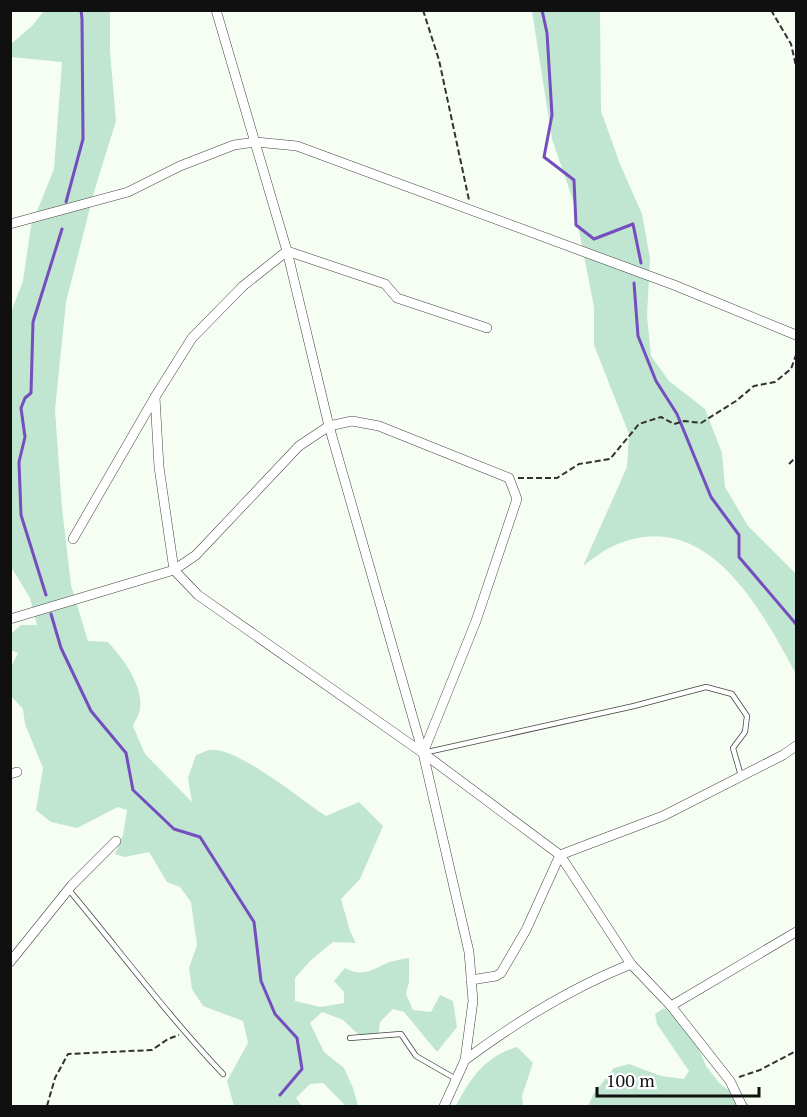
<svg xmlns="http://www.w3.org/2000/svg" width="807" height="1117" font-family="'PT Serif',serif">
  <style>
    .green { fill: #c0e5d0 }
    .lines { fill: none; stroke-linecap: round; stroke-linejoin: round }
    .stream { stroke: #744ebe; stroke-width: 3 }
    .service-casing { stroke: #434343; stroke-width: 6 }
    .minor-casing { stroke: #434343; stroke-width: 10 }
    .path { stroke: #323232; stroke-width: 2; stroke-dasharray: 6 3; stroke-linecap: butt }
    .service { stroke: #fff; stroke-width: 4.5 }
    .minor { stroke: #fff; stroke-width: 9 }
  </style>
  <rect width="100%" height="100%" fill="#f6fef4"/>
  <g class="green">
    <path d="M44,11H110V51L116,121L94,192L66,302L55,410L62,508L71,585L88,641L108,642C122,657 144,686 140,709C139,715 135,721 133,726L145,754L192,802L188,778L196,755C200,754 205,751 209,750C237,746 301,800 326,816L359,802L383,826L360,879L341,899L350,931L356,943L333,942L311,960L295,978V1001L320,1007L344,1003V992L334,981L345,968C364,978 372,969 390,962C396,960 402,959 409,958V982L406,994L413,1010L431,1012L440,995L453,1001L457,1027L437,1052L404,1012L393,1009L380,1022L378,1038L360,1036L343,1020L322,1012L310,1023L324,1052L344,1068L353,1088L358,1106H346L323,1083L310,1084L296,1098L302,1106H234L227,1081L248,1043L243,1021L203,1006L192,989L189,968L197,945L191,902L180,887L167,882L149,852L125,857L115,854L123,835L127,810L118,807L77,828L51,822L36,810L43,768L25,724L23,709L11,696V667L18,653L11,650V634L21,625H37L30,598L11,567L10,315L23,281L31,226L54,169L62,62L11,57V44L32,26Z"/>
    <path d="M532,11H600L601,111L620,164L642,214L650,258L647,316L651,356L669,381L705,409L722,453L725,487L748,526L796,574V674C759,606 704,501 609,548C600,553 591,560 583,566L627,467L629,434L594,345V307L573,200L552,139Z"/>
    <polygon points="664,1008 691,1030 706,1066 720,1084 751,1106 588,1106 594,1093 614,1068 629,1064 661,1076 684,1079 689,1071 657,1024 655,1014"/>
    <path d="M517,1047L533,1063L522,1096L523,1106H456C470,1079 485,1056 517,1047Z"/>
  </g>
  <g class="lines">
    <g class="stream">
      <polyline points="542,10 547,33 552,115 544,157 574,180 576,225 594,239 633,224 641,263"/>
      <polyline points="66,202 83,139 82,19 81,10"/>
      <polyline points="634,283 638,336 656,381 677,414 711,497 739,535 739,557 796,624"/>
      <polyline points="46,595 21,515 19,462 25,437 21,408 25,398 31,393 33,322 62,229"/>
      <polyline points="51,614 61,648 91,711 126,753 133,790 174,829 200,837 254,922 261,981 275,1014 297,1038 302,1069 280,1095"/>
    </g>
    <defs>
      <g id="service">
        <polyline points="423,753 634,706 706,687 732,694 747,716 745,732 733,748 741,776"/>
        <path d="M69,890C120,951 168,1016 223,1074"/>
        <polyline points="350,1038 401,1034 416,1056 456,1079"/>
      </g>
      <g id="minor">
        <polyline points="216,10 287,251 329,426 423,753 469,952 473,1001 465,1060 444,1106"/>
        <polyline points="10,224 128,192 180,166 234,145 256,142 297,146 674,285 796,335"/>
        <polyline points="487,328 397,298 385,284 287,251 243,286 192,338 155,397 159,467 174,570 198,595 423,753 560,855 631,964 671,1006 796,932"/>
        <polyline points="73,539 155,397"/>
        <polyline points="10,619 174,570 196,555 299,446 329,426 352,421 379,426 509,478 517,499 476,621 423,753"/>
        <polyline points="10,774 17,772"/>
        <polyline points="10,962 72,885 116,841"/>
        <polyline points="471,980 496,976 501,973 526,930 560,855 663,816 783,755 796,746"/>
        <polyline points="671,1006 730,1081 742,1106"/>
        <path d="M465,1060C516,1022 571,988 631,964"/>
      </g>
    </defs>
    <use href="#service" class="service-casing"/>
    <use href="#minor" class="minor-casing"/>
    <g class="path">
      <polyline points="423,10 439,60 469,200"/>
      <polyline points="771,10 791,44 796,66"/>
      <polyline points="789,464 796,457"/>
      <polyline points="518,478 557,478 579,464 610,459 639,424 661,417 674,424 684,421 701,423 736,401 754,386 775,382 791,369 796,355"/>
      <polyline points="739,1077 760,1070 796,1051"/>
      <polyline points="47,1106 55,1078 68,1054 152,1050 168,1039 179,1035"/>
    </g>
    <use href="#service" class="service"/>
    <use href="#minor" class="minor"/>
  </g>
  <rect width="807" height="1117" fill="none" stroke="#101010" stroke-width="24"/>
  <path d="M597 1087v9h162v-9" fill="none" stroke="#101010" stroke-width="3"/>
  <text x="606" y="1087" font-size="18" fill="#101010" stroke="#ffffff" stroke-width="4.5" paint-order="stroke">100 m</text>
</svg>
